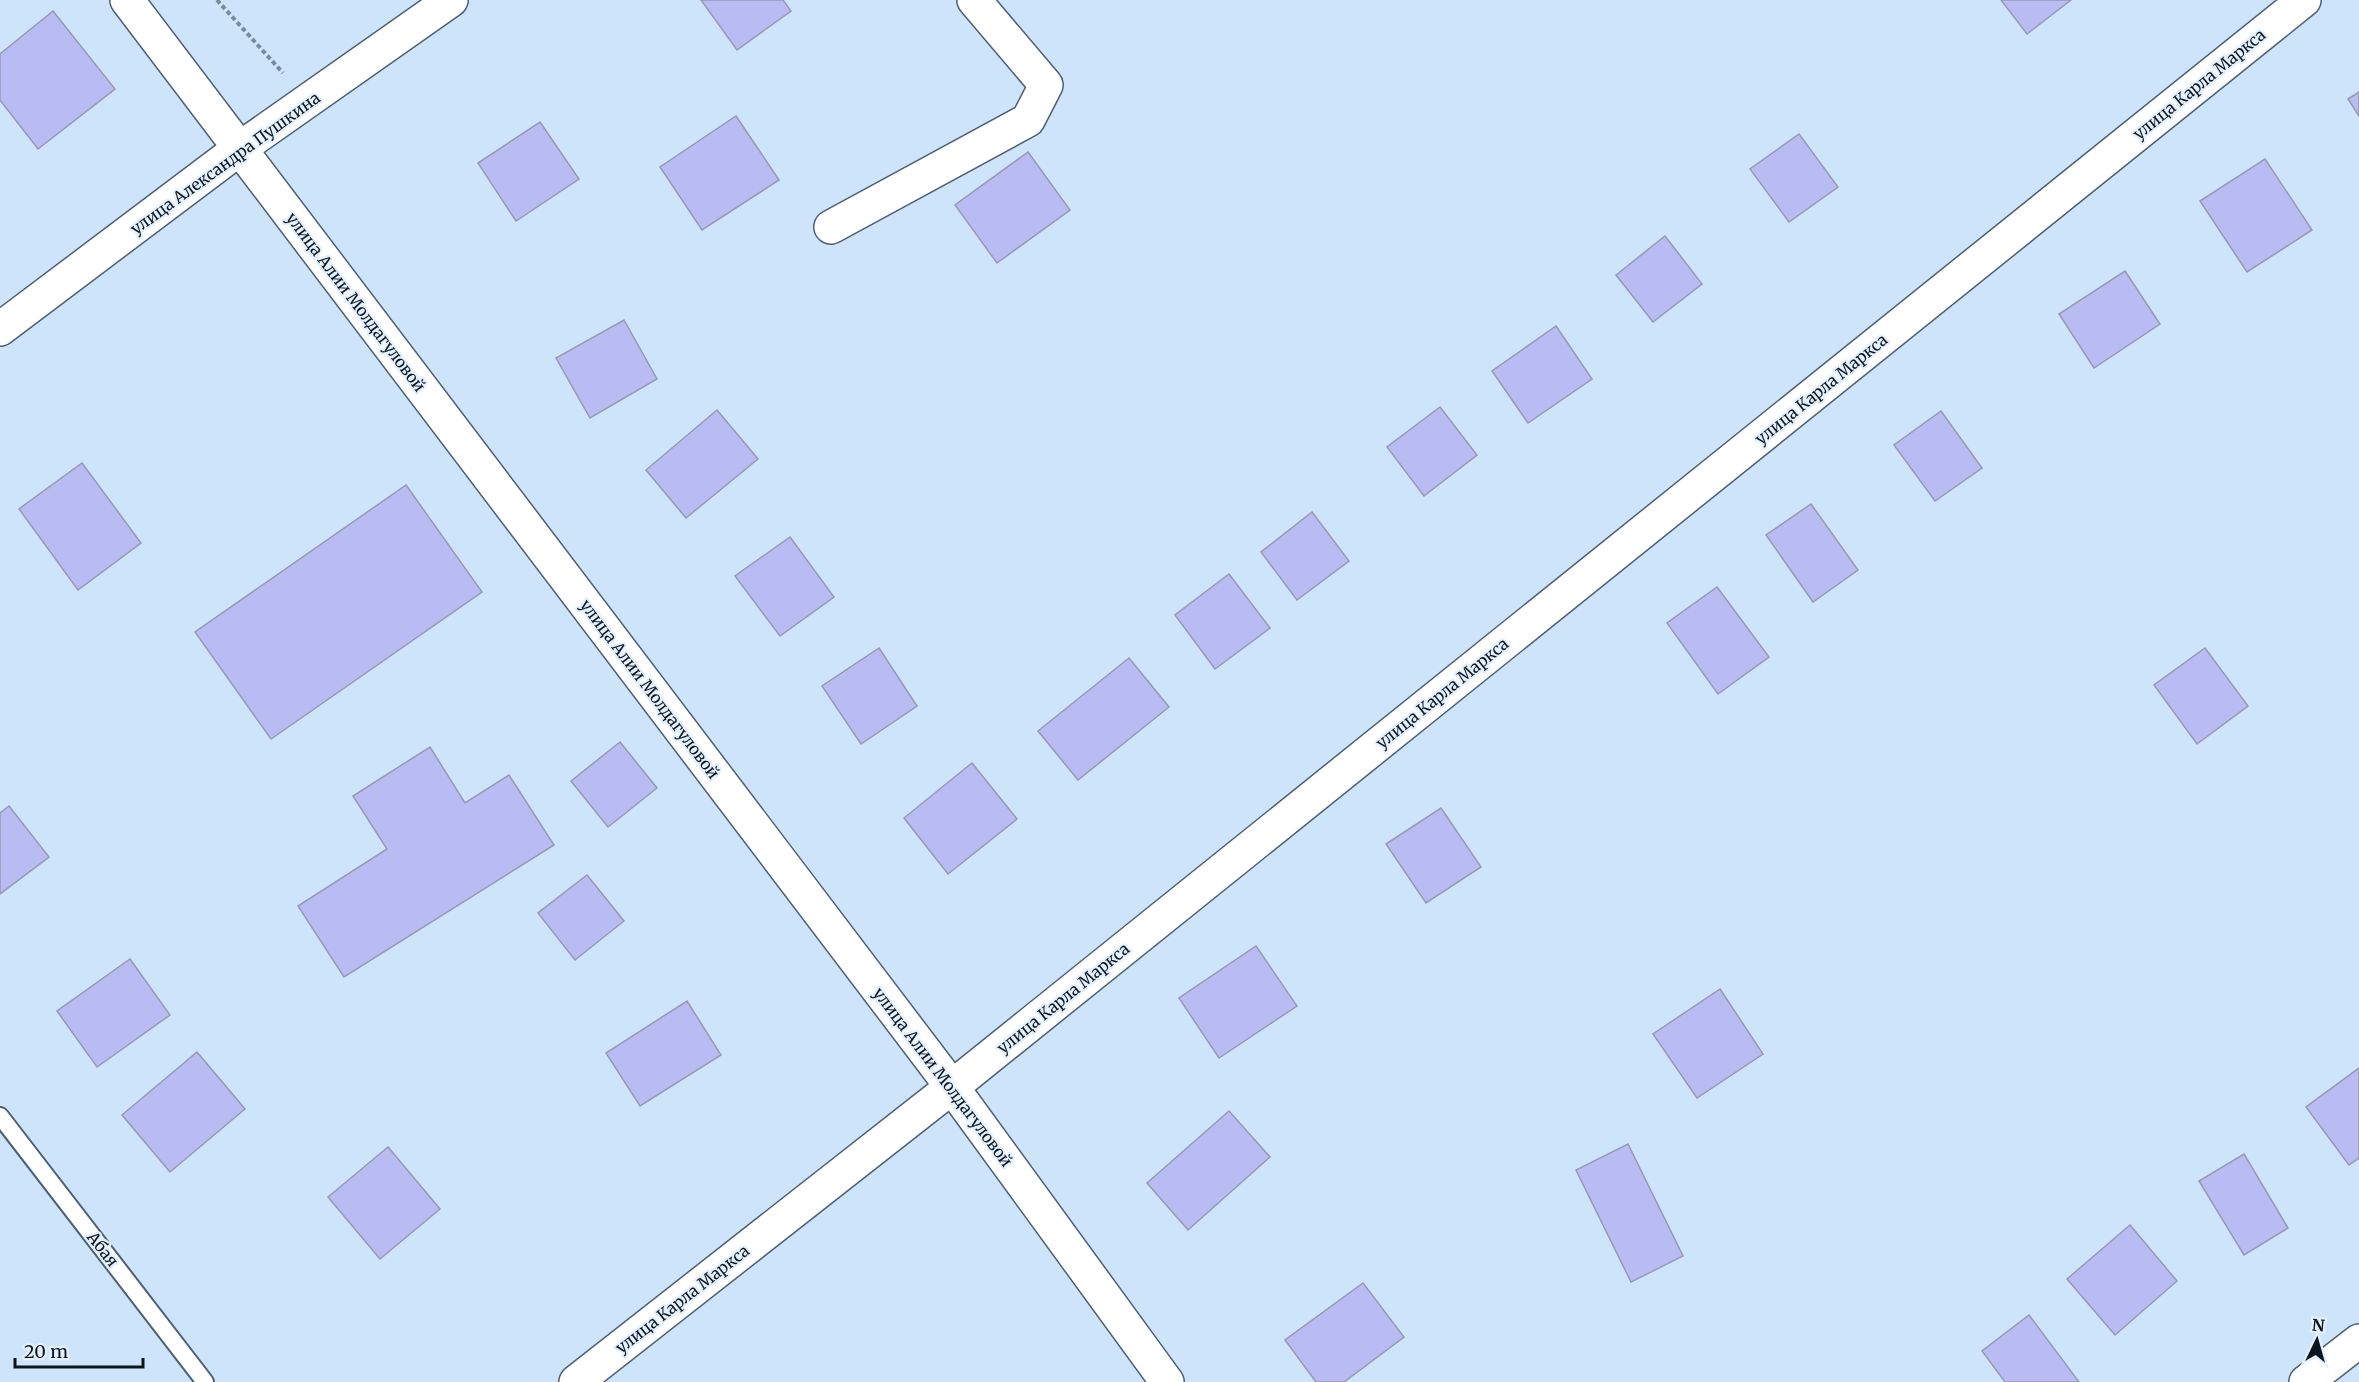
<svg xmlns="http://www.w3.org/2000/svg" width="2359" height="1382" font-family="Merriweather,serif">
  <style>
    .building { fill: #b9bcf3; stroke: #9799b4; stroke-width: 1.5 }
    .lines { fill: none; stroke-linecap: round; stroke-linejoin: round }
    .lane-casing { stroke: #4d6073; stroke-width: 20 }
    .street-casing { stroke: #4d6073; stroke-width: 36 }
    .secondary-casing { stroke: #4d6073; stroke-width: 36 }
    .path { stroke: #7b8b9a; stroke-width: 4; stroke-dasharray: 4.5 3; stroke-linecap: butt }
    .lane { stroke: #fff; stroke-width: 16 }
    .street { stroke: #fff; stroke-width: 33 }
    .secondary { stroke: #fff; stroke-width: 33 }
    .labels { text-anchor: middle; stroke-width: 4.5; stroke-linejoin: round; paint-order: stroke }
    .street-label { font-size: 16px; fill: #0e161d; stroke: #e3f0fe }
  </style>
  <rect width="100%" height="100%" fill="#cee4fa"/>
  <g class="building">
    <polygon points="701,0 783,0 791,11 737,50"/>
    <polygon points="2001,0 2071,0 2027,34"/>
    <polygon points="53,11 115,89 38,149 0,100 0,54"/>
    <polygon points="2359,92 2359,116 2348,99"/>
    <polygon points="736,116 779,180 702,230 660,167"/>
    <polygon points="540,122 579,179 516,221 478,163"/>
    <polygon points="1799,134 1838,187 1789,222 1750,169"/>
    <polygon points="1028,152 1070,210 997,263 955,205"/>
    <polygon points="2265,159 2312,230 2247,272 2200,201"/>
    <polygon points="1665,236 1702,284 1653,322 1616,275"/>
    <polygon points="2125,271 2160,324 2094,368 2059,314"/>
    <polygon points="624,320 657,379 590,418 556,358"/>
    <polygon points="1556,326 1592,379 1528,423 1492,371"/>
    <polygon points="1440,407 1477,455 1424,496 1387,447"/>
    <polygon points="717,410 758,459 686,518 646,470"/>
    <polygon points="1941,411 1982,468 1935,501 1894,445"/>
    <polygon points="82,463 141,543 78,590 19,509"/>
    <polygon points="406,485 482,592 271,739 195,632"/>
    <polygon points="1811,504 1858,570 1813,602 1766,535"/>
    <polygon points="1312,512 1349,561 1297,600 1261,552"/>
    <polygon points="790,537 834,597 780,636 735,576"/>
    <polygon points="1229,574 1270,628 1215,669 1175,615"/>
    <polygon points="1717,587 1769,657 1718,694 1667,623"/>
    <polygon points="879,648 917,706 861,744 822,686"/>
    <polygon points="2205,648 2248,706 2197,744 2154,685"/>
    <polygon points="1129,658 1169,707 1078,780 1038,731"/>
    <polygon points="620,742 657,788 608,827 571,781"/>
    <polygon points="430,747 465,803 509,775 554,845 344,977 298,906 387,849 353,796"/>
    <polygon points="972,763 1017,819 948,874 904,818"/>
    <polygon points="9,806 49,857 0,894 0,813"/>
    <polygon points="1441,808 1481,867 1426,903 1386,844"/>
    <polygon points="587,875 624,921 575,960 538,913"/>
    <polygon points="1256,946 1297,1006 1219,1058 1179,998"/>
    <polygon points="130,959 170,1015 97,1067 57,1011"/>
    <polygon points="1720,989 1763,1054 1697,1098 1653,1034"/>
    <polygon points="687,1001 721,1055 640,1106 606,1053"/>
    <polygon points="197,1052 245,1109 170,1172 122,1115"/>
    <polygon points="2359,1068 2359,1158 2349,1165 2306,1107"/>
    <polygon points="1229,1111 1270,1157 1188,1230 1147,1183"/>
    <polygon points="1628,1144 1683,1256 1631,1282 1576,1170"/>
    <polygon points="388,1147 440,1209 380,1259 328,1197"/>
    <polygon points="2244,1154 2288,1228 2244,1255 2199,1181"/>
    <polygon points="2130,1225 2177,1281 2115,1335 2067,1279"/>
    <polygon points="1363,1283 1404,1337 1344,1382 1316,1382 1285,1340"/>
    <polygon points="2029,1315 2079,1382 2005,1382 1982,1351"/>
  </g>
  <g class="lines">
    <defs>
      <polyline id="lane" points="0,1116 205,1382"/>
      <g id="street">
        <polyline points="127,0 952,1087 1167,1382"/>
        <polyline points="831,227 1028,120 1046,85 974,0"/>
        <polyline points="576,1382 952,1087 2304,0"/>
        <polyline points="2306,1382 2359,1341"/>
      </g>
      <polyline id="secondary" points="0,329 239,149 451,0"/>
    </defs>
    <use href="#lane" class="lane-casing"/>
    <use href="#street" class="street-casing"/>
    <use href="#secondary" class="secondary-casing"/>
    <polyline class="path" points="217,0 283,73"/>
    <use href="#lane" class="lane"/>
    <use href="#street" class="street"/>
    <use href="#secondary" class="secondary"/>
  </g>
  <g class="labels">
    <g class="street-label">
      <text transform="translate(2199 84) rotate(-39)" y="6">улица Карла Маркса</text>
      <text transform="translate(225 163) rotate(-36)" y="6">улица Александра Пушкина</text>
      <text transform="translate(356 302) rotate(53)" y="6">улица Алии Молдагуловой</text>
      <text transform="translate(1821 389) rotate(-39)" y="6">улица Карла Маркса</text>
      <text transform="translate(650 689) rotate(53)" y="6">улица Алии Молдагуловой</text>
      <text transform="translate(1442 693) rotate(-39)" y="6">улица Карла Маркса</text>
      <text transform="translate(1063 998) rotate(-39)" y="6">улица Карла Маркса</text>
      <text transform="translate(943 1077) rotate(53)" y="6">улица Алии Молдагуловой</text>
      <text transform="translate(103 1249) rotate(52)" y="6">Абая</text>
      <text transform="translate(682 1299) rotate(-38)" y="6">улица Карла Маркса</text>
    </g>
  </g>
  <g transform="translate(2317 1340) rotate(5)" stroke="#e3f0fe" stroke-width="4.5" paint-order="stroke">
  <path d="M0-4.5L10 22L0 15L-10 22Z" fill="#0e161d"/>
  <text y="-9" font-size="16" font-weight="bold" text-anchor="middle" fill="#0e161d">N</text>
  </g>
  <path d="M15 1358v9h128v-9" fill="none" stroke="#0e161d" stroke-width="3"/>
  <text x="24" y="1358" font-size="18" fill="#0e161d" stroke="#e3f0fe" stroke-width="4.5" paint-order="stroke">20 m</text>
</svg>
